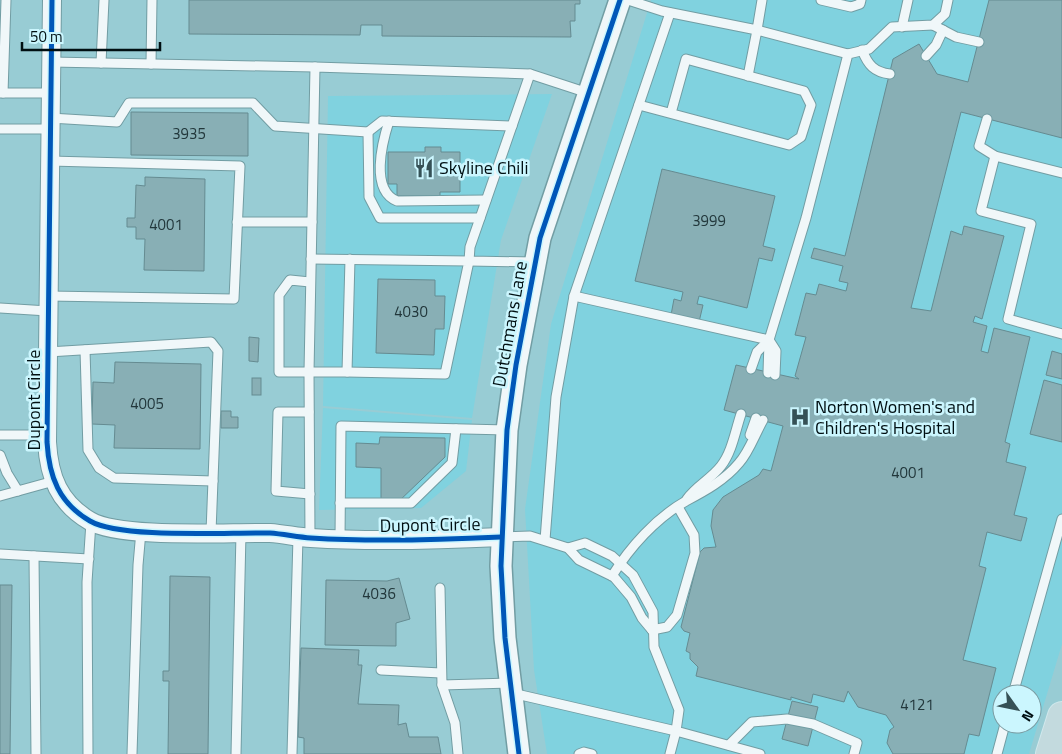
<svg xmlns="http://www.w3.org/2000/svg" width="1062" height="754" font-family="'Titillium Web',sans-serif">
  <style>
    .built { fill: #80d2df; fill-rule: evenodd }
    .building { fill: #88afb5; stroke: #658b91 }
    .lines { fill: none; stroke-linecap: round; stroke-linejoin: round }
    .service-casing { stroke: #729da3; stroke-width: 11 }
    .minor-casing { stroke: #729da3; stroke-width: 20 }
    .tertiary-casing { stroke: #729da3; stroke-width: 24 }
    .motorway-casing { stroke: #d1e8ec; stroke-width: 30 }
    .service { stroke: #f0f7f9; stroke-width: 9 }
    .minor { stroke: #f0f7f9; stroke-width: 18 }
    .tertiary { stroke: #f0f7f9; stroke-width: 21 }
    .motorway { stroke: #c3dade; stroke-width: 28 }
    .cycleway-casing { stroke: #cbf6fe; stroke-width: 8 }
    .cycleway { stroke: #0057b8; stroke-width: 5 }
    .labels { text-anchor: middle; stroke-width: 5; stroke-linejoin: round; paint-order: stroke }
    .number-label { font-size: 15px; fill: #22373b }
    .poi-label { font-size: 18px; fill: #000f12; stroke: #cbf6fe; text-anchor: start }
    .street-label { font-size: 18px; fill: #000f12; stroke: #cbf6fe }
  </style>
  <rect width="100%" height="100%" fill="#98ccd4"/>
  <g class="built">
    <path d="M651,0H1062V644L1029,754H547L534,670L525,509L551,324ZM1002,694H1032V724H1002Z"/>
    <polygon points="552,94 501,240 472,418 323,406 328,96"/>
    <polygon points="323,408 472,420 466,471 421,508 319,510"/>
  </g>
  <g class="building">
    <polygon points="189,0 580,0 580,4 575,4 575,21 570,21 571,37 382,36 382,25 361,25 360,35 189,34"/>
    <polygon points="989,0 1062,0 1062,138 961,112 911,308 931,311 951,231 962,235 964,226 1004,236 982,319 975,316 973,322 987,326 981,351 988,353 994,328 1030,337 1005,442 1010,444 1006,462 1026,467 1014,515 1027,518 1021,541 987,532 979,566 986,568 963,660 996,668 979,736 969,734 964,754 893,754 887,743 890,730 894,727 886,715 858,707 848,691 844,702 813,694 811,703 791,697 791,700 696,676 698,667 690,659 690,653 686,651 690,633 684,631 681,627 700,552 704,548 716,547 711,526 713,510 723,497 759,475 763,469 771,471 783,426 724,410 736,365 799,379 795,376 806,337 795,335 806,293 816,295 819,284 846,291 848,283 839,281 843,266 811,258 814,248 845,256 893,59 919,44 937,74 968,82"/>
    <polygon points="131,112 248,113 248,156 131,155"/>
    <polygon points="425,147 441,147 441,152 460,152 460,192 440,192 440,196 397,196 397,184 388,184 388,152 425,152"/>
    <polygon points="662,169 775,196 763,246 775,249 772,261 759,258 747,308 699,296 697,304 703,305 699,322 671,315 674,299 681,301 683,292 635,281"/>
    <polygon points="145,177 205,179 204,271 144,270 145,239 136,239 136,227 127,227 127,218 135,218 136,185 145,186"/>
    <polygon points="378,279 435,280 435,296 445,296 444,329 435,329 434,355 376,353"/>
    <polygon points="249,337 259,338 258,362 249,361"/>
    <polygon points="1052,351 1062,354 1062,379 1046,375"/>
    <polygon points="115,362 201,364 200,449 114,448 115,425 92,424 93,382 114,383"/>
    <rect x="252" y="378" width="9" height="17"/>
    <polygon points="1044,380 1062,385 1062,442 1030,434"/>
    <polygon points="221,411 231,411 231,417 238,417 238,428 221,428"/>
    <polygon points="380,437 445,438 445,457 397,503 381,502 381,468 356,467 356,443 379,444"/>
    <polygon points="170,576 210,577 208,754 168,754 169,681 163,681 163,671 169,671"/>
    <polygon points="399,578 410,619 396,623 396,646 325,645 326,580 387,581"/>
    <polygon points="0,585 12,585 10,754 0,754"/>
    <polygon points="301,648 359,650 358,665 362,665 358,704 399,705 398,725 406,723 409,737 438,737 441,754 304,754 304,738 298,737"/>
    <polygon points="792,701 818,707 808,746 782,739"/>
  </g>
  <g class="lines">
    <defs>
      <g id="service">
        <polyline points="628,0 662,11 757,30 762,0"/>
        <polyline points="821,0 851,7 860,4 861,0"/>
        <polyline points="933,25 956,37 979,42"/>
        <polyline points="902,27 908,0"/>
        <path d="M862,50C868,65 874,72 890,74"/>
        <polyline points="926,56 936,45 943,30"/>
        <polyline points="51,62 315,67"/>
        <polyline points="101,63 104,0"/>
        <polyline points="151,64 152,0"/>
        <polyline points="530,74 470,247 469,261 534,262"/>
        <polyline points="748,76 757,30 848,54"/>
        <polyline points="0,93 51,93"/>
        <polyline points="3,93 6,0"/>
        <polyline points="639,105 789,145 801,137 811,105 804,91 686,59 671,113"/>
        <polyline points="50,118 117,122 129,103 253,103 275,126 368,132 382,121 512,126"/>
        <polyline points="987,119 979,146 995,156 1062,173"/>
        <path d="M389,121C382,143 370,190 397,201L486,200"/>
        <polyline points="0,129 50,129"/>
        <polyline points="368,132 369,197 380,218 480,218"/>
        <polyline points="995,156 981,211 1031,224 1008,319 1062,334"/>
        <polyline points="237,222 312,222"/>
        <polyline points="311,259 469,261 445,374 347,372"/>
        <polyline points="310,282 290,280 279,295 279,372 347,372 350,259"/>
        <polyline points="48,296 234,299 240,166 50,161"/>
        <polyline points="574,296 769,340 806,218 848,54 869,49 892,27 933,25 945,14 948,0"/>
        <polyline points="0,308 48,311"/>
        <polyline points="769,340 776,351 775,375"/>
        <polyline points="85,350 88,450 99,468 114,478 213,481"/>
        <polyline points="48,352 211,342 218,351 211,532"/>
        <polyline points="751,369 757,352 769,340"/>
        <polyline points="768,373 769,341"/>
        <polyline points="309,412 278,412 276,491 310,494"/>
        <polyline points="0,435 47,435"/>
        <polyline points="750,435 756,418"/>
        <polyline points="0,455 7,473 18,491"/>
        <polyline points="0,496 54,481"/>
        <path d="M687,499C696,486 711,479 721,466C732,452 735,432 741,414"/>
        <polyline points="340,503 411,503 452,463 456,429"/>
        <polyline points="501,537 530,536 568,548 579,560 614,577 631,597 642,618 652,630"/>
        <polyline points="310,538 309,372 315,67 530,74 588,93"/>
        <polyline points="340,539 341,426 507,430"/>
        <polyline points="545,540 556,397 574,296 670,13"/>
        <polyline points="568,548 585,543 612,556 633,575 653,612 654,647 679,710 676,731 760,754"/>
        <polyline points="0,554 89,559"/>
        <polyline points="34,556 36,754"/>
        <path d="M612,576C630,547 656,518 686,501C705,491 725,480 739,463C749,452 755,434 763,420"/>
        <polyline points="440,588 442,685 510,683"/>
        <polyline points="652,630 667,627 677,615 695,553 694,535 678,507"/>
        <polyline points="381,670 441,673"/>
        <polyline points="442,685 455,723 458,754"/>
        <polyline points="512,693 676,731 670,754"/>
        <polyline points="1013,694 1062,519"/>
        <polyline points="729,745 752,722 787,719 813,724 857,743 854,754"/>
        <polyline points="88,754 87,582 91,522"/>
        <polyline points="132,754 138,565 141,531"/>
        <polyline points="236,754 241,533"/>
        <polyline points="292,754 298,537"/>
        <polyline points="579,754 584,752 592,754"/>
        <polyline points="997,754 1005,724"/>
      </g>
      <path id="minor" d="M52,0L47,442C49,477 59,503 90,521C121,539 229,532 270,533C284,534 297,537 311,538C374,542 438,540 501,537"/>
      <polyline id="tertiary" points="519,754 505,638 501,566 507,430 516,365 540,238 620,0"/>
      <polyline id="motorway" points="1050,754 1062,716"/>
    </defs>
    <use href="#service" class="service-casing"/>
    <use href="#minor" class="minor-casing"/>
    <use href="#tertiary" class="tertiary-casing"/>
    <use href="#motorway" class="motorway-casing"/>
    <use href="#service" class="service"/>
    <use href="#minor" class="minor"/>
    <use href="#tertiary" class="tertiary"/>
    <use href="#motorway" class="motorway"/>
    <defs>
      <g id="cycleway">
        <path d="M52,0L47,442C49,477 59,503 90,521C121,539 229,532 270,533C284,534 297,537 311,538C374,542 438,540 501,537"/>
        <polyline points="519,754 505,638 501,566 507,430 516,365 540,238 620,0"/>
      </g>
    </defs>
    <use href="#cycleway" class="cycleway-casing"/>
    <use href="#cycleway" class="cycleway"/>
  </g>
  <defs>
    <symbol id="restaurant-bare" viewBox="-9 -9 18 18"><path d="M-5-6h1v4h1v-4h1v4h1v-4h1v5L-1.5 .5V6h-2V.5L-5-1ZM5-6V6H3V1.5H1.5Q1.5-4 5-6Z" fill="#355156" stroke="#cbf6fe" stroke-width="2.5" paint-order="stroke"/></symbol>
    <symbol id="hospital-bare" viewBox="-9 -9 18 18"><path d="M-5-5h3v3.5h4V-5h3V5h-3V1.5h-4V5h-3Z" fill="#355156" stroke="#cbf6fe" stroke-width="2.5" paint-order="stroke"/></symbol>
  </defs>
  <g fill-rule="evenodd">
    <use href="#restaurant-bare" x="410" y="154" width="28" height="28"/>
    <use href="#hospital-bare" x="786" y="403" width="28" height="28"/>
  </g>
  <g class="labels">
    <g class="number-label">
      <text x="189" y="139">3935</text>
      <text x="709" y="226">3999</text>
      <text x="166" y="230">4001</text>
      <text x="411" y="317">4030</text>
      <text x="147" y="409">4005</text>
      <text x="908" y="478">4001</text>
      <text x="379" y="599">4036</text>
      <text x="917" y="710">4121</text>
    </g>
    <g class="poi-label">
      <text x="439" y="174">Skyline Chili</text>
      <text x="815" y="413">Norton Women's and<tspan x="815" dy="21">Children's Hospital</tspan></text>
    </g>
    <g class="street-label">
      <text transform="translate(510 324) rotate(-80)" y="6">Dutchmans Lane</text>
      <text transform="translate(34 400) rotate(-90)" y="6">Dupont Circle</text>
      <text transform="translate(430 525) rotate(-1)" y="6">Dupont Circle</text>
    </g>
  </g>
  <g transform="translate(1017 709) rotate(123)"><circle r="24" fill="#cbf6fe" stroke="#7a9aa0"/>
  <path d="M0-4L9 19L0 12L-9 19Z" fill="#355156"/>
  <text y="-8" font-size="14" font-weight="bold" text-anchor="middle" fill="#000f12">N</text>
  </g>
  <path d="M22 42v8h138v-8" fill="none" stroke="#000f12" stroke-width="2.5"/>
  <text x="30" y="42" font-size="15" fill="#000f12" stroke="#cbf6fe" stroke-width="4" paint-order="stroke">50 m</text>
</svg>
